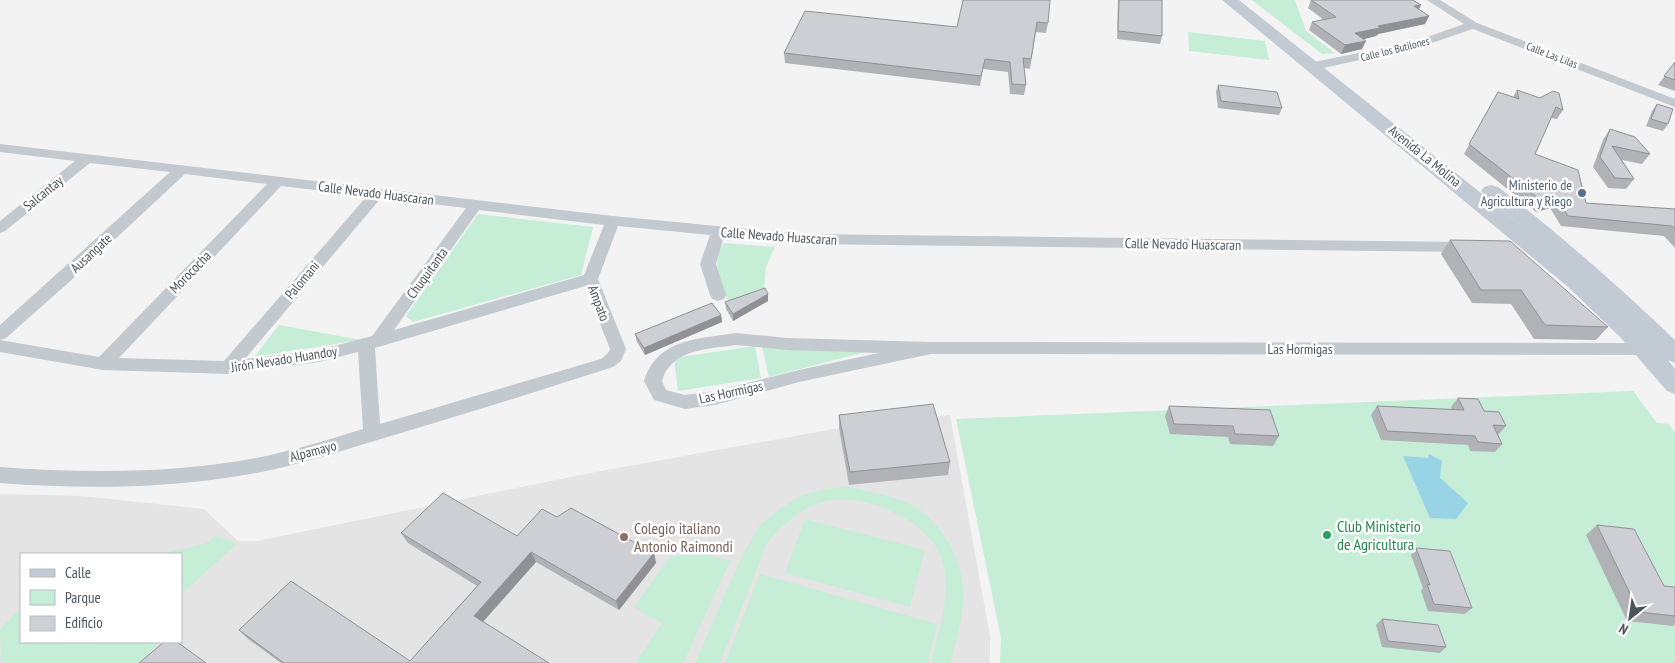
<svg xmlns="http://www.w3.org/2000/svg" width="1675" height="663" font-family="'PT Sans Narrow',sans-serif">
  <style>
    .education { fill: #e5e4e4; fill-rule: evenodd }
    .green { fill: #c6edd6 }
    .water { fill: #98d4e5 }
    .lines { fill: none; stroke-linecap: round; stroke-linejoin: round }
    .street { fill: #c2c9cf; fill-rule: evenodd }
    .secondary { fill: #c2cad4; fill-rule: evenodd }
    .wall { fill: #b0b2b6 }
    .shaded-wall { fill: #909194 }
    .building { fill: #cdcfd4; stroke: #909194 }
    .service-dot { fill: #5c6f8a; stroke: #fff; stroke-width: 2 }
    .leisure-dot { fill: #2e9e5b; stroke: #fff; stroke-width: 2 }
    .education-dot { fill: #8d6e63; stroke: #fff; stroke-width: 2 }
    .labels { text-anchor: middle; stroke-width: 5; stroke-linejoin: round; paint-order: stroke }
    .far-street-label { font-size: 11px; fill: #4c555e; stroke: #fff }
    .street-label { font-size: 14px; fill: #4c555e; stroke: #fff }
    .service-label { font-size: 14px; fill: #4e5e75; stroke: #fff; text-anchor: end }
    .near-leisure-label { font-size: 16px; fill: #27864d; stroke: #fff; text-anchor: start }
    .near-education-label { font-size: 16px; fill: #785e54; stroke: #fff; text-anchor: start }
  </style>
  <rect width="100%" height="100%" fill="#f4f3f3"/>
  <path class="education" d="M950,415L990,636V663H0V494L82,496L204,509L238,541H257L590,473L839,428ZM21,554H181V642H21Z"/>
  <g class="green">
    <polygon points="1252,0 1295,0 1306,31 1335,53 1322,54"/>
    <polygon points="1188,32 1265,41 1269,60 1189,51"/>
    <polygon points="478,214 593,227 581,275 413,322 406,316"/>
    <path d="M724,243L775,247L766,267L764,289L728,301C719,280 711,265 724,243Z"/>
    <polygon points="279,325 361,340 254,357"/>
    <polygon points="755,346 761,378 678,391 674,358"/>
    <polygon points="762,347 873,350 769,377"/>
    <polygon points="1633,391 1657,423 1669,424 1675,433 1675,663 1000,663 1001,638 956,419"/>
    <path d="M849,487C866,491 884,494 901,500C935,512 960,552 963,587C965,612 956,639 951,663H931C939,629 954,589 940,554C925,519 861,492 825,501C801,508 783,524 767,543L720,663H695L742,556L760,525L781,508L801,496L824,489Z"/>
    <polygon points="805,519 925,550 910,607 785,573"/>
    <polygon points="216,535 237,544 181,594 181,554 162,554 207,543"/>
    <polygon points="697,552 730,561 683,663 636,663 662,623 634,607 670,557"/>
    <polygon points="760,574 937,624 928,663 725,663"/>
    <polygon points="21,608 21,642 159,642 140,663 1,663 0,629"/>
  </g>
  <polygon class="water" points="1429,454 1442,461 1440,478 1468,503 1456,519 1430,518 1403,456 1428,458"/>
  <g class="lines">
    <g class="street">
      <polygon points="1427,0 1440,0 1477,23 1675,99 1675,107 1473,29 1420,47 1314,70 1308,66 1314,62 1413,42 1464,24"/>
      <path d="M0,144L613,216L799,234L1467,242L1472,243L1474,247L1472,251L1467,252L799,244L724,237L716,264L726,295L724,299L718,301L712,299L710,295L700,264L710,235L618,226L598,279L626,349L621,361L613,367C536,392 459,416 381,439C334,453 287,469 238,476C160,489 79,489 0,483V467C84,473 172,474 256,458C292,451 327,440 363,429L358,352L319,362L228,374L103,370L0,352V325L170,172L90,163L5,231L0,233V221L75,161L0,152ZM185,174L267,184L99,357L0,340L6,338L67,284ZM281,186L367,196L224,361L119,358ZM381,198L466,208L372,336L319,350L245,359ZM479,210L604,225L584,275L394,330ZM585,286L610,349L608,353L601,359L380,424L375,348Z"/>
      <path d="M736,333L788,338L931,342L1651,343L1657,345L1659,349L1657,353L1651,355L931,354L799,382L715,405L685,409L654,400L644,381C658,338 698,339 736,333ZM736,345L788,350L879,353L799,370L715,391L685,395L666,390L662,381C671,349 708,349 736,345Z"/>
    </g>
    <path class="secondary" d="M1222,0H1239L1531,233L1484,195L1481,191L1484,187L1491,185L1498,187C1560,234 1618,286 1675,340V363L1668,360L1675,369V394L1667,391L1620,337L1568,287Z"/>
  </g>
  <g class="wall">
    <polygon points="963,0 1048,23 1046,33 1036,32 1030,69 1024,68 1026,85 1024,95 1010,94 1008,72 983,69 980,86 785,63 784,53 957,27"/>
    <polygon points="1118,0 1162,0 1162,36 1160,44 1117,39"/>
    <polygon points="1311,0 1419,9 1429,16 1425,24 1378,34 1376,36 1364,39 1362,49 1341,54 1309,30 1312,22 1324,20 1308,8"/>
    <polygon points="1675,62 1675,91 1658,85"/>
    <polygon points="1218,85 1282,108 1279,115 1218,108 1216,92"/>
    <polygon points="1517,90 1563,110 1557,119 1551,118 1535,154 1586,203 1675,209 1675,248 1664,236 1561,226 1550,208 1536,212 1464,154 1498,92 1513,97"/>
    <polygon points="1657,104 1668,124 1663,131 1646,126 1652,111"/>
    <polygon points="1610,129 1650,154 1642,164 1622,160 1634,179 1626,189 1608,188 1593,167 1603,140"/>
    <polygon points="1450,240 1608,327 1596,340 1534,339 1511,304 1472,303 1441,254"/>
    <polygon points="768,301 733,321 726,309 725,302"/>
    <polygon points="721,315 722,322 645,355 637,342 635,334"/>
    <polygon points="1458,398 1484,411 1506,426 1498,435 1502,444 1495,452 1470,451 1468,445 1381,440 1371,415 1377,406 1452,410 1451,407"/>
    <polygon points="1169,406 1279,436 1273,446 1230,444 1228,437 1170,434 1165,416"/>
    <polygon points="839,415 950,462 948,475 849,485 839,428"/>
    <polygon points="557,517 654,553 656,563 619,610 536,562 483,622 549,663 281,663 248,639 239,630 410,661 477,586 408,543 401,533 517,536"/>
    <polygon points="1597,525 1664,586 1675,587 1675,624 1673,626 1627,621 1586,535"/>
    <polygon points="1416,548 1472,608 1465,614 1428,611 1421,591 1423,588 1411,555"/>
    <polygon points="1382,619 1446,647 1440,653 1382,647 1376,625"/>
  </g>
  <g class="shaded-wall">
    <polygon points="1421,5 1417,13 1414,6"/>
    <polygon points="1429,16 1425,24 1378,34 1376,36 1352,42 1355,33 1378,26"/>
    <polygon points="1366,41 1362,49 1341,54 1345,45"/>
    <polygon points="1557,198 1550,208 1536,212 1543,202"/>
    <polygon points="768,294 768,301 733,321 733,314"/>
    <polygon points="721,315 722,322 645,355 644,348"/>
    <polygon points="531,552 536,562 480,625 474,616"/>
    <polygon points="654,553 656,563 619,610 616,601"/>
  </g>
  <g class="building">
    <polygon points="963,0 1050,0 1048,23 1037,22 1031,59 1023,58 1026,85 1012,84 1010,62 985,59 981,76 784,53 805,11 957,27"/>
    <polygon points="1119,0 1162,0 1162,36 1118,31"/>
    <polygon points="1311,0 1413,0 1421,5 1414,6 1429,16 1378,26 1380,28 1355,33 1366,41 1345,45 1312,22 1336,17"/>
    <polygon points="1675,62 1675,80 1664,76"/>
    <polygon points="1218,85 1277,92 1282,108 1221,101"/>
    <polygon points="1517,90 1540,98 1553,91 1559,93 1563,110 1556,107 1535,154 1578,170 1586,203 1675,209 1675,229 1672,226 1568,216 1557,198 1543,202 1469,144 1498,92 1519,99"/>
    <polygon points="1657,104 1673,109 1668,124 1651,119"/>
    <polygon points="1610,129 1635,137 1650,154 1612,146 1634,179 1615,178 1600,157"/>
    <polygon points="1450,240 1510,241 1608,327 1545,325 1521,290 1481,290"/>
    <polygon points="765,288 768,294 733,314 725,302"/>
    <polygon points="712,303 721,315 644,348 635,334"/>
    <polygon points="1458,398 1478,399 1484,411 1499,412 1506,426 1493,425 1502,444 1478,442 1475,436 1387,431 1377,406 1464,410"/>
    <polygon points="933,404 950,462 850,472 839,415"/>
    <polygon points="1169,406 1270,410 1279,436 1235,434 1233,426 1174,424"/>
    <polygon points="443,493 517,536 542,509 557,517 571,508 654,553 616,601 531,552 474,616 549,663 284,663 239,630 291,581 410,661 481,582 401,533"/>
    <polygon points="1597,525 1634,529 1664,586 1675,587 1675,616 1639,612"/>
    <polygon points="1416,548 1450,551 1472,608 1434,604 1427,584 1430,585"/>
    <polygon points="1382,619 1438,625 1446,647 1388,641"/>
    <polygon points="164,642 177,642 206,663 139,663"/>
  </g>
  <circle class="service-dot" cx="1582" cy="193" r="5"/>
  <circle class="leisure-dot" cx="1327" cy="535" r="5"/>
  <circle class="education-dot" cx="624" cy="537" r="5"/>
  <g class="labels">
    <g class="far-street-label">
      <text transform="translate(1395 49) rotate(-14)" y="4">Calle los Butilones</text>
      <text transform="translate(1552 55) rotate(21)" y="4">Calle Las Lilas</text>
    </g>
    <g class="street-label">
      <text transform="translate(1425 156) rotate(39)" y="5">Avenida La Molina</text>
      <text transform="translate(43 193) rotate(-39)" y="5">Salcantay</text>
      <text transform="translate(376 193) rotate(7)" y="5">Calle Nevado Huascaran</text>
      <text transform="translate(779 236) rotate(4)" y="5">Calle Nevado Huascaran</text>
      <text transform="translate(1183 244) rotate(1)" y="5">Calle Nevado Huascaran</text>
      <text transform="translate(91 253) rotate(-43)" y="5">Ausangate</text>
      <text transform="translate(190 272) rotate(-46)" y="5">Morococha</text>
      <text transform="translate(427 273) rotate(-54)" y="5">Chuquitanta</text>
      <text transform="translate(302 280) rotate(-50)" y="5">Palomani</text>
      <text transform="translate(599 303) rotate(69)" y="5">Ampato</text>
      <text x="1300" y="354">Las Hormigas</text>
      <text transform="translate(284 359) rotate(-9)" y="5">Jirón Nevado Huandoy</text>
      <text transform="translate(731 392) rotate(-12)" y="5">Las Hormigas</text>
      <text transform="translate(313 451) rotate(-15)" y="5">Alpamayo</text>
    </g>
    <g class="service-label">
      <text x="1572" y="190">Ministerio de<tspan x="1572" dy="16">Agricultura y Riego</tspan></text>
    </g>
    <g class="near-leisure-label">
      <text x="1337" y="532">Club Ministerio<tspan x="1337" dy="18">de Agricultura</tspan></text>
    </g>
    <g class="near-education-label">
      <text x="634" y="534">Colegio italiano<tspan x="634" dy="18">Antonio Raimondi</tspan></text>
    </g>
  </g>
  <rect x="20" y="553" width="162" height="90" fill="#ffffff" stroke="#b7bbbf"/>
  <rect x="30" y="569" width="25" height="8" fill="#c2cad4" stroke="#b7bbbf"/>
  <text x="65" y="578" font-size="15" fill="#4c555e">Calle</text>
  <rect x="30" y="590" width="25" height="15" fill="#c6edd6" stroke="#b7bbbf"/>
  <text x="65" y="603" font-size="15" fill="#4c555e">Parque</text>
  <rect x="30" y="616" width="25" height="15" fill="#cdcfd4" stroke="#b7bbbf"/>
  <text x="65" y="628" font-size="15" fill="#4c555e">Edificio</text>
  <g transform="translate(1630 618) rotate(210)" stroke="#ffffff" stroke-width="4" paint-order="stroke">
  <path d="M0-4L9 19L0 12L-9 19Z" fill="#4c555e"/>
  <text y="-8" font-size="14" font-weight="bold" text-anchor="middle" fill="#4c555e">N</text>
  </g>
</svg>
